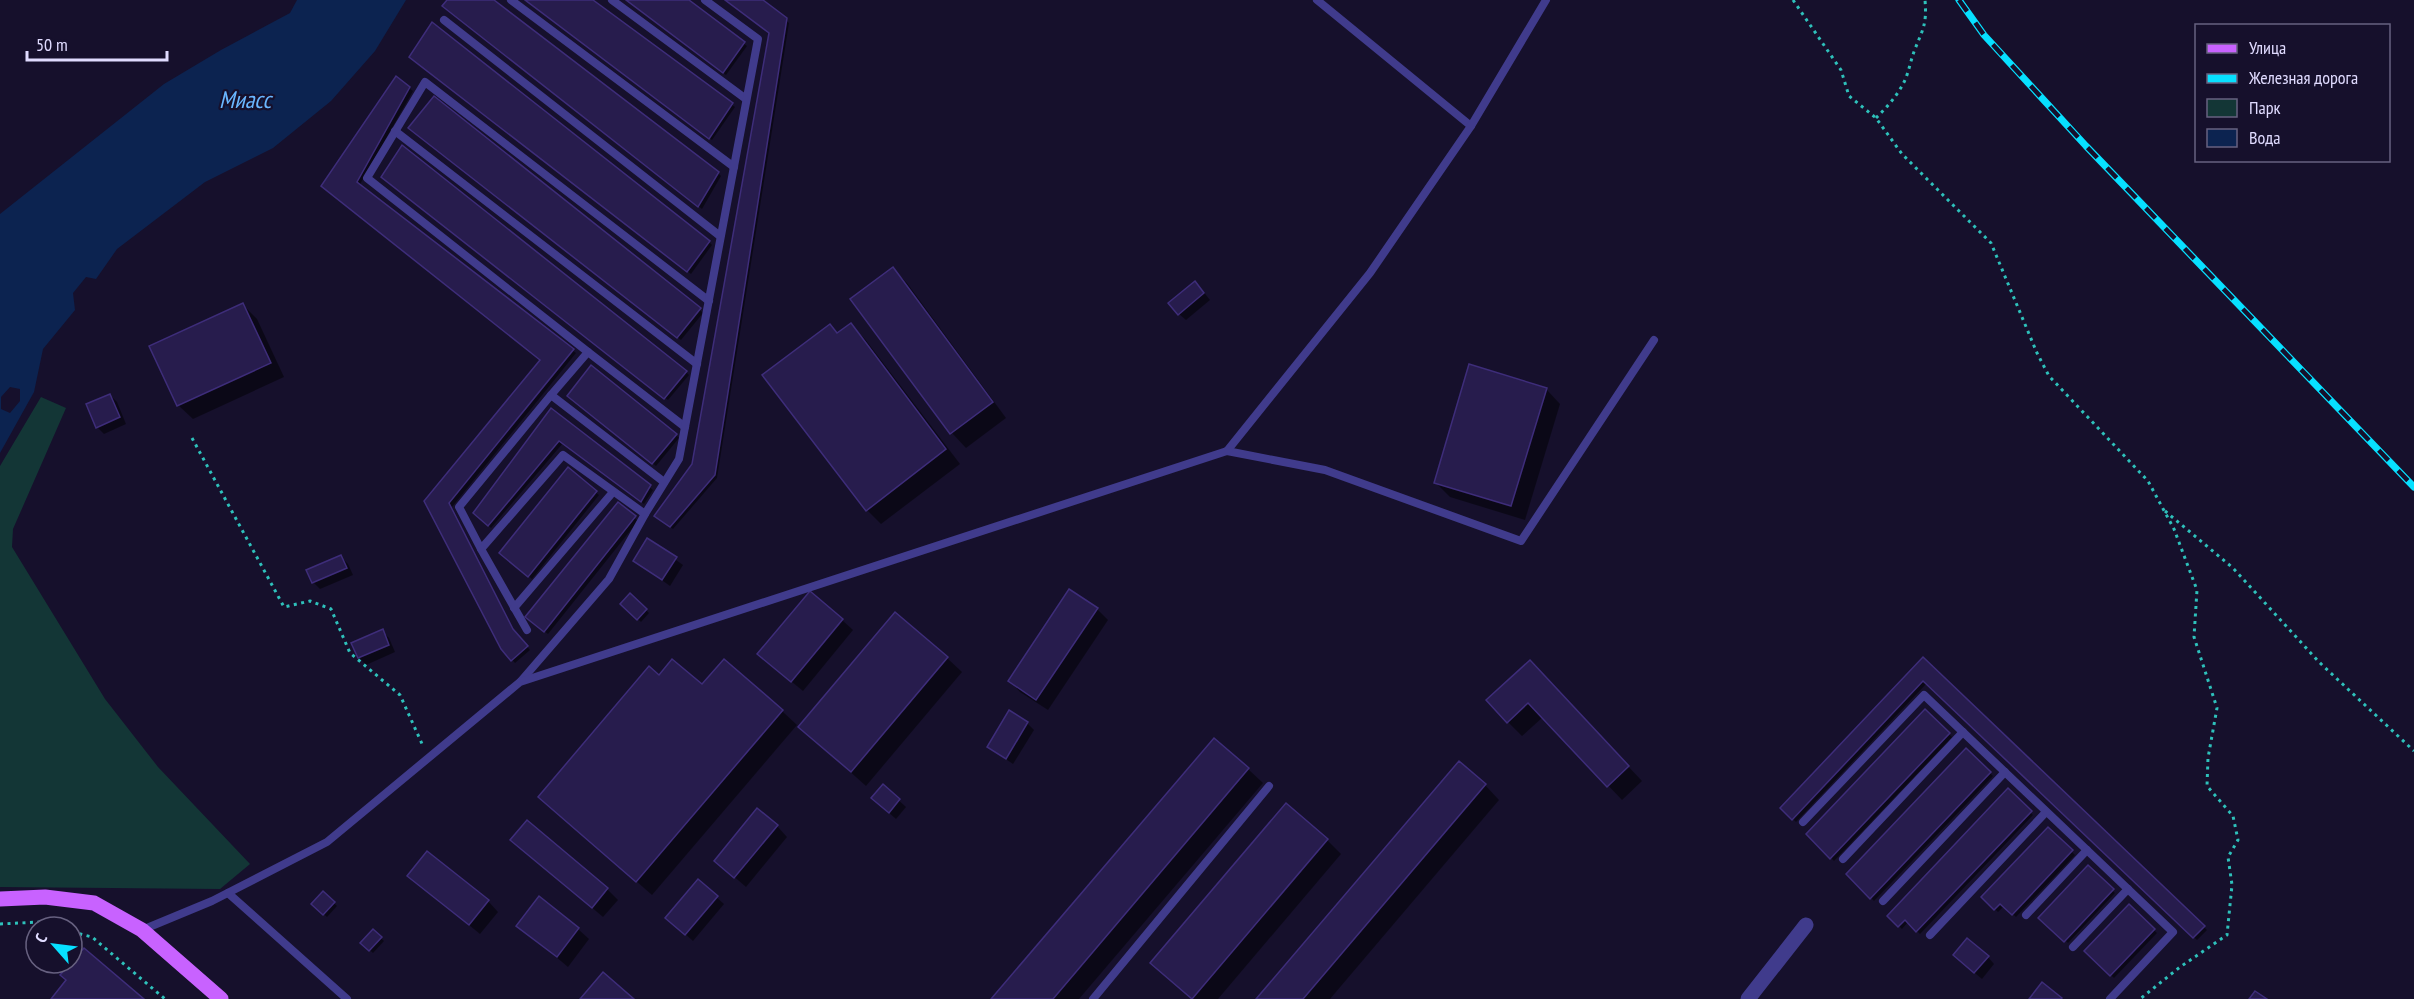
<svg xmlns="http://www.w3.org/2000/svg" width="2414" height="999" font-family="'PT Sans Narrow',sans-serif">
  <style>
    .green { fill: #133636 }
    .water { fill: #0c2350; fill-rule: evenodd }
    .shadow { fill: #0007 }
    .building { fill: #271c4d; stroke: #3e2d7a; stroke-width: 1.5 }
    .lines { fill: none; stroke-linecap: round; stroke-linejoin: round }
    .path { stroke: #2ec1bb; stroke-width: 3; stroke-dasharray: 3 4.5; stroke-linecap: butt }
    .service { stroke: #403b8c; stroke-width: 8 }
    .minor { stroke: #403b8c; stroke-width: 15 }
    .primary { stroke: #c862ff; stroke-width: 15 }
    .rail-casing { stroke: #07e0ff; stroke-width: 7 }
    .rail { stroke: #16102c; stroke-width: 4.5; stroke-dasharray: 14; stroke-linecap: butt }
    .labels { text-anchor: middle; stroke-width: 4.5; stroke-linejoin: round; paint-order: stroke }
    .water-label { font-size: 24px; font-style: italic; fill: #69b6ff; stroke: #16102c }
  </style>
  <rect width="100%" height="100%" fill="#16102c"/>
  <polygon class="green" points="41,397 66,408 13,529 12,547 105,699 158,767 250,864 220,889 0,887 0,466"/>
  <path class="water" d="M297,0H406L375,51L331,101L273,148L205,182L117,249L96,279L86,277L73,293L75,310L43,349L34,392L0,453V214L164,84L221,50L290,13ZM10,387L20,389V401L10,413L1,409V397Z"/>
  <g class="shadow">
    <polygon points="448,0 491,0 718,173 721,176 702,209 447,9"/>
    <polygon points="526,0 590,0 735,107 712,140"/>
    <polygon points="628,0 686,0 747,46 726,75"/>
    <polygon points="726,0 760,0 789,23 717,478 673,529 659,519 694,465 771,33"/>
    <polygon points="414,60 709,242 712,245 691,274"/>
    <polygon points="409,88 413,91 359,186 576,353 452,507 516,634 530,650 515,663 502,648 426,501 542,361 323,186"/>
    <polygon points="434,98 700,310 703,313 681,340 413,131"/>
    <polygon points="386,180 686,372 689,375 668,400"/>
    <polygon points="893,269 907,283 1006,418 966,448 952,433 852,299"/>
    <polygon points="1202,290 1210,300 1186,320 1179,314"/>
    <polygon points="243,305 257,319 284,377 193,419 178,405"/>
    <polygon points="850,325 865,339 960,464 881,524 867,510 838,334"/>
    <polygon points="1546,389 1560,404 1525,520 1450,497 1435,482"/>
    <polygon points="110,395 117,402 126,424 104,434 97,427"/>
    <polygon points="572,399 676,435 679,438 656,466"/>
    <polygon points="551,410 653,490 644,504 563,443 491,528 475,513"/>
    <polygon points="568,469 599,495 532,579 504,556"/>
    <polygon points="618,504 638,521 548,634 530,620"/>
    <polygon points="648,540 683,565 670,586 634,560"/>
    <polygon points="341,557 348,564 353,575 320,589 313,582"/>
    <polygon points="630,595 649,613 641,622 622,604"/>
    <polygon points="1097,609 1108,620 1048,710 1020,692 1010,681"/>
    <polygon points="842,620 853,630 803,691 770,664"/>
    <polygon points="382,631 389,638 395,652 366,665 359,657"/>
    <polygon points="947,658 962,672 866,786 800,727"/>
    <polygon points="1923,659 2207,930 2197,940 1927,683 1796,822 1782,808"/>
    <polygon points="659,677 702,686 782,711 797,725 652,895 540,797"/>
    <polygon points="1544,677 1642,781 1622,800 1543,717 1522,736 1508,722"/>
    <polygon points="1925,711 1952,737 1834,861 1808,834"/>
    <polygon points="1027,723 1034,730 1013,764 988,747"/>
    <polygon points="1966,750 1993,776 1874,901 1848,874"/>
    <polygon points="1248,769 1263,783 1079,999 993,999"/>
    <polygon points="1485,785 1499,800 1330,999 1258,999"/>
    <polygon points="883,786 906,807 896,819 880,805"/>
    <polygon points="2008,791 2033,815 1920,934 1908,922 1902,929 1889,916"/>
    <polygon points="777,826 787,837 746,887 716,861"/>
    <polygon points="2048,829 2075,855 2016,917 2004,906 1998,912 1983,897"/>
    <polygon points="512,840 607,889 618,900 603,917"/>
    <polygon points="1327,840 1341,854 1218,999 1192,999 1152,963"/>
    <polygon points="2088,867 2115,893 2068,943 2041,917"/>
    <polygon points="409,876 488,901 498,912 480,934"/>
    <polygon points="698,881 724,904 693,941 674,924"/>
    <polygon points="323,893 337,906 327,917 313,904"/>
    <polygon points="2129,906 2157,933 2114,978 2086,951"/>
    <polygon points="518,925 578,929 589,939 568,967"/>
    <polygon points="373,931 384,941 373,953 362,943"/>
    <polygon points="1988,957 1994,964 1982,979 1962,962"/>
  </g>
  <g class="building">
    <polygon points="447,0 494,0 719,172 698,207 442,6"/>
    <polygon points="525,0 593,0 733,103 709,139"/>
    <polygon points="626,0 689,0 745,42 723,73"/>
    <polygon points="725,0 763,0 787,18 715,475 670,527 654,516 692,464 769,33"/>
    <polygon points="432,22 710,241 687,272 409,57"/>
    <polygon points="396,76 410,87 357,182 574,349 449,503 513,629 528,646 511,661 501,649 424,501 540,360 321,186"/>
    <polygon points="434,96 701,308 677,338 408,128"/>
    <polygon points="402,145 687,371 664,399 381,177"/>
    <polygon points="893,267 993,402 950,434 850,299"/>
    <polygon points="1195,281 1204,293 1178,315 1168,303"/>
    <polygon points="243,303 271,363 177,406 149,346"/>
    <polygon points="851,323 946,449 866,511 762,375 830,324 837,333"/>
    <polygon points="1469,364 1547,388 1511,506 1434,483"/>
    <polygon points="591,365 677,434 652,464 567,396"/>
    <polygon points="110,394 120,417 96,428 86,404"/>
    <polygon points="551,408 651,485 641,502 559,441 488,526 473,513"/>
    <polygon points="568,467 597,491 528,577 499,553"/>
    <polygon points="618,502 636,516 544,632 525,617"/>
    <polygon points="647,538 677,557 662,580 633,561"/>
    <polygon points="341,555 347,568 312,583 306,570"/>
    <polygon points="1069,589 1098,608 1036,700 1008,681"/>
    <polygon points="810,591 843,619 791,682 757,654"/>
    <polygon points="630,593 647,609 637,620 620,604"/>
    <polygon points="895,612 948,657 851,772 798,727"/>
    <polygon points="383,629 389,645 358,658 351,643"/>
    <polygon points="1923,657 2205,926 2193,938 1923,681 1792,820 1780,808"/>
    <polygon points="672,659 702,684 724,659 783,710 636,882 538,797 649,666 659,675"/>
    <polygon points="1530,660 1629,766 1607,787 1528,703 1507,723 1486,700"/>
    <polygon points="1925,709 1950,733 1830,859 1806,834"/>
    <polygon points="1009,710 1028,722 1006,759 987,747"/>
    <polygon points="1214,738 1249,768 1053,999 991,999"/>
    <polygon points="1966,748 1991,772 1870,899 1846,874"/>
    <polygon points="1459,761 1486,784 1303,999 1256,999"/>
    <polygon points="883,784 900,799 889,813 871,798"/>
    <polygon points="2008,788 2032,811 1916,932 1905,920 1898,927 1887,916"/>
    <polygon points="1286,803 1328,839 1192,999 1150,963"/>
    <polygon points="757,808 778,825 734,878 714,861"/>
    <polygon points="527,820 608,888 592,908 510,840"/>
    <polygon points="2048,827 2073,850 2012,915 2000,904 1994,910 1981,897"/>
    <polygon points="427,851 489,900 469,925 407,876"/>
    <polygon points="2088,865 2114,889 2064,942 2038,918"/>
    <polygon points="698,879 718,896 685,935 665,918"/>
    <polygon points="323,891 335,902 323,915 311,904"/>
    <polygon points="539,896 579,928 557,957 516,926"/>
    <polygon points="2129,904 2155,929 2110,976 2084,951"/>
    <polygon points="373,929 382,937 369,951 360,943"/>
    <polygon points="1967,938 1989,956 1974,973 1953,955"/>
    <polygon points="84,948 144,999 51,999 66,980 60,975"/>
    <polygon points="603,972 634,999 580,999"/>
    <polygon points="2042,982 2062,998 2061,999 2029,999"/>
    <polygon points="2255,991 2267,999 2249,999"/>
  </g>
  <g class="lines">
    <g class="path">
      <polyline points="1793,0 1841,70 1849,96 1876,118 1902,154 1991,243 2037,353 2049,376 2148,481 2174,529 2197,590 2194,637 2217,708 2208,758 2207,786 2233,816 2238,840 2228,857 2232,885 2227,935 2180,967 2140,999"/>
      <path d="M1876,118C1887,107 1898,95 1905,80C1909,71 1911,59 1915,49C1923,29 1927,24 1925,0"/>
      <polyline points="192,438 284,607 310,601 331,609 350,653 400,695 423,746"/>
      <polyline points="2165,511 2233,568 2319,662 2414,751"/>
      <polyline points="0,924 40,922 56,927"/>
      <polyline points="72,932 92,937 165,999"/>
    </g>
    <g class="service">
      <polyline points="511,0 734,167"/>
      <polyline points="612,0 746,99"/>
      <polyline points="1317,0 1471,126"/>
      <polyline points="444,20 720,236"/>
      <polyline points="395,131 697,364"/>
      <polyline points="588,352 367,178 425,82 709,301"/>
      <polyline points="551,395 588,352 685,427"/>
      <polyline points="1227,451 1325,470 1521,541 1654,340"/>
      <polyline points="645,514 563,455 481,549 459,507 551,395 664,482"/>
      <polyline points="481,549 527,630"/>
      <polyline points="514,608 613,492"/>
      <polyline points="521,681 609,579 645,514 679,459 758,39 705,0"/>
      <polyline points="1803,822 1924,695 2173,932 2110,999"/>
      <polyline points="1843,859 1963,732"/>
      <polyline points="228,893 347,999"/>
      <polyline points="1883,901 2005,772"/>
      <polyline points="2026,915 2087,850"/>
      <polyline points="142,930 212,901 327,842 520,682 1227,451 1370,273 1471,126 1546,0"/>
      <polyline points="1930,935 2046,812"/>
      <polyline points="2073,947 2128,889"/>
      <polyline points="1093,999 1269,786"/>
    </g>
    <polyline class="minor" points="1748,999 1806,925"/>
    <polyline class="primary" points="0,899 45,897 94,903 142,930 221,999"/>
    <defs>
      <polyline id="rail" points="1959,0 1984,35 2086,146 2414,487"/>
    </defs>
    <use href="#rail" class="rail-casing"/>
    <use href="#rail" class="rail"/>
  </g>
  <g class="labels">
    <g class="water-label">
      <text x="245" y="108">Миасс</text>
    </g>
  </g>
  <rect x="2195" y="24" width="195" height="138" fill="#16102c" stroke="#676180" stroke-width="1.5"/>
  <rect x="2207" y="44" width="30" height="9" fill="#c862ff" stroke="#676180" stroke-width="1.5"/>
  <text x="2249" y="54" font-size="18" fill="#e0dbff">Улица</text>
  <rect x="2207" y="74" width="30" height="9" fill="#07e0ff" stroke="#676180" stroke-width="1.5"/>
  <text x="2249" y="84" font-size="18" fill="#e0dbff">Железная дорога</text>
  <rect x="2207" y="99" width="30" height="18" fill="#133636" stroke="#676180" stroke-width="1.5"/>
  <text x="2249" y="114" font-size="18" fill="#e0dbff">Парк</text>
  <rect x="2207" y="129" width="30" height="18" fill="#0c2350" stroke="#676180" stroke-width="1.5"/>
  <text x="2249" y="144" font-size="18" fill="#e0dbff">Вода</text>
  <g transform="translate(54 945) rotate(298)"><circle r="28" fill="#16102c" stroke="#676180" stroke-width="1.5"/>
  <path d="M0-4.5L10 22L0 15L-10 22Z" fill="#07e0ff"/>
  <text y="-9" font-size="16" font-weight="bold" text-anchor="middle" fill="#e0dbff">С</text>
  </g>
  <path d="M27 51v9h140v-9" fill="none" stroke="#e0dbff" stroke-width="3"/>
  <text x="36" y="51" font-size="18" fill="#e0dbff" stroke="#16102c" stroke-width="4.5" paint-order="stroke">50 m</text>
</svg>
